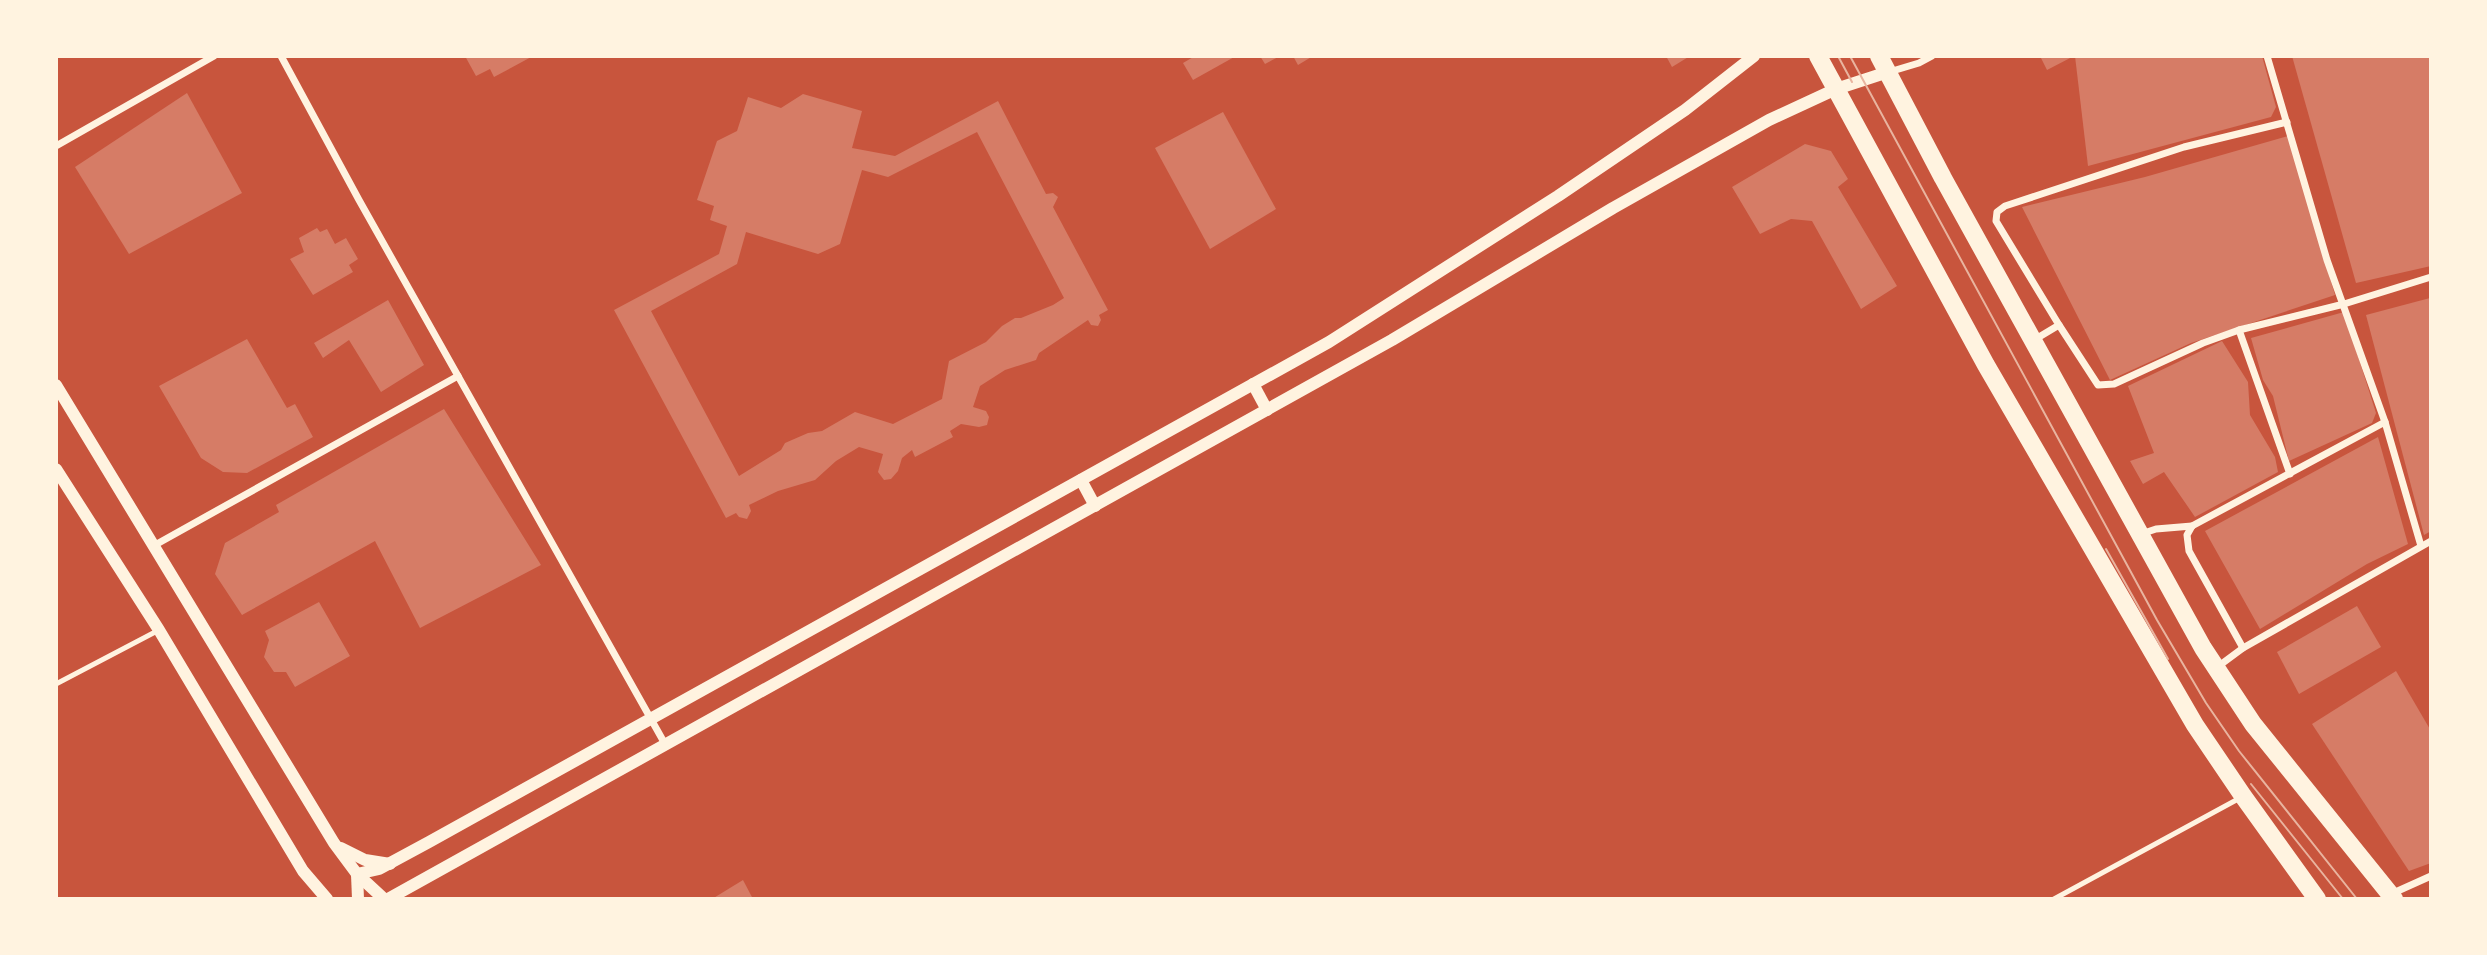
<svg xmlns="http://www.w3.org/2000/svg" width="2487" height="955" font-family="'Public Sans',sans-serif">
  <style>
    .building { fill: #d67c66; fill-rule: evenodd }
    .lines { fill: none; stroke-linecap: round; stroke-linejoin: round }
    .service { stroke: #fff3e0; stroke-width: 5 }
    .minor { stroke: #fff3e0; stroke-width: 7 }
    .tertiary { stroke: #fff3e0; stroke-width: 12 }
    .primary { stroke: #fff3e0; stroke-width: 18 }
    .tram { stroke: #e9b49f; stroke-width: 2 }
  </style>
  <rect width="100%" height="100%" fill="#c8553d"/>
  <g class="building">
    <polygon points="465,56 533,56 494,77 490,69 476,76"/>
    <polygon points="1195,56 1236,56 1193,80 1183,63"/>
    <polygon points="1260,56 1280,56 1265,64"/>
    <polygon points="1293,56 1313,56 1298,65"/>
    <polygon points="1666,56 1690,56 1672,67"/>
    <polygon points="2040,56 2074,56 2047,70"/>
    <polygon points="2075,56 2262,56 2276,107 2271,117 2088,166"/>
    <polygon points="2292,56 2431,56 2431,266 2356,283"/>
    <polygon points="187,93 242,193 129,254 75,167"/>
    <path d="M803,94L862,111L852,148L895,156L998,101L1046,194L1053,193L1058,197L1053,207L1108,310L1099,315L1101,320L1098,326L1091,325L1088,320L1039,353L1036,360L1005,370L980,386L973,407L986,411L989,417L987,425L979,427L961,424L950,431L953,437L915,457L912,450L902,458L898,471L891,479L884,480L878,472L883,454L859,447L836,461L815,480L778,491L749,505L751,511L747,519L739,517L736,513L726,518L614,310L719,254L727,226L710,220L714,206L697,200L717,141L737,131L748,97L781,108ZM977,132L1064,298L1053,305L1021,318H1015L1002,326L986,342L949,361L942,399L893,424L855,412L822,431L808,433L785,443L781,450L739,476L651,311L737,264L746,232L818,254L840,244L862,170L888,177Z"/>
    <polygon points="1223,112 1276,209 1210,249 1155,148"/>
    <polygon points="2288,136 2335,295 2191,343 2110,380 2022,207 2145,177"/>
    <polygon points="1805,144 1831,151 1848,179 1838,187 1897,286 1861,309 1812,221 1791,219 1760,234 1732,187"/>
    <polygon points="317,228 320,232 327,229 335,244 346,238 358,259 349,265 353,272 313,295 290,259 304,252 299,238"/>
    <polygon points="2430,298 2431,531 2424,535 2366,315"/>
    <polygon points="388,300 424,365 381,392 349,340 323,358 314,343"/>
    <polygon points="2344,312 2376,413 2372,423 2289,461 2273,396 2263,380 2251,338"/>
    <polygon points="247,339 287,408 295,404 313,437 247,473 223,472 201,458 159,386"/>
    <polygon points="2222,341 2248,382 2250,415 2275,457 2278,472 2195,517 2164,472 2143,484 2130,461 2154,453 2128,386"/>
    <polygon points="444,409 541,565 420,628 375,541 242,615 215,574 225,543 279,512 276,505"/>
    <polygon points="2378,437 2408,544 2367,564 2260,629 2205,531"/>
    <polygon points="319,602 350,656 295,687 286,672 274,672 264,657 269,640 265,631"/>
    <polygon points="2357,606 2381,647 2299,694 2277,652"/>
    <polygon points="2396,671 2431,731 2431,863 2409,871 2312,724"/>
    <polygon points="743,880 753,899 712,899"/>
  </g>
  <g class="lines">
    <g class="service">
      <polyline points="56,684 159,630"/>
      <polyline points="2054,899 2240,798"/>
    </g>
    <g class="minor">
      <polyline points="281,56 359,200 665,744"/>
      <polyline points="2267,56 2327,260 2385,422 2421,546"/>
      <polyline points="1889,72 1919,63 1932,56"/>
      <polyline points="56,146 214,56"/>
      <polyline points="2059,325 2098,385 2114,384 2203,343 2239,330 2344,304 2431,277"/>
      <polyline points="2239,330 2290,474"/>
      <polyline points="2034,340 2059,325 1996,221 1997,212 2005,206 2184,147 2287,122"/>
      <polyline points="2141,534 2156,529 2192,526"/>
      <polyline points="155,545 458,376"/>
      <polyline points="2243,648 2189,551 2187,535 2192,526 2385,422"/>
      <polyline points="2216,668 2243,648 2431,541"/>
      <polyline points="2391,894 2431,876"/>
    </g>
    <g class="tertiary">
      <polyline points="1253,384 1267,410"/>
      <polyline points="56,385 334,843 357,874 384,899"/>
      <polyline points="56,469 159,630 303,871 327,899"/>
      <polyline points="1081,480 1095,506"/>
      <polyline points="341,848 365,860 390,864"/>
      <polyline points="357,874 379,869 429,842 1329,342 1558,196 1685,110 1754,56"/>
      <polyline points="357,874 358,899"/>
      <polyline points="388,899 1392,340 1613,208 1769,120 1836,89 1888,72"/>
    </g>
    <g class="primary">
      <polyline points="1818,56 1986,365 2195,725 2243,796 2317,899"/>
      <polyline points="1879,56 1943,178 2203,648 2253,724 2394,899"/>
    </g>
    <g class="tram">
      <polyline points="1838,56 1852,82"/>
      <polyline points="1850,56 2157,620 2206,703 2239,751 2357,899"/>
      <polyline points="2106,549 2168,659"/>
      <polyline points="2251,784 2343,899"/>
    </g>
  </g>
  <rect width="2487" height="955" fill="none" stroke="#fff3e0" stroke-width="116"/>
</svg>
